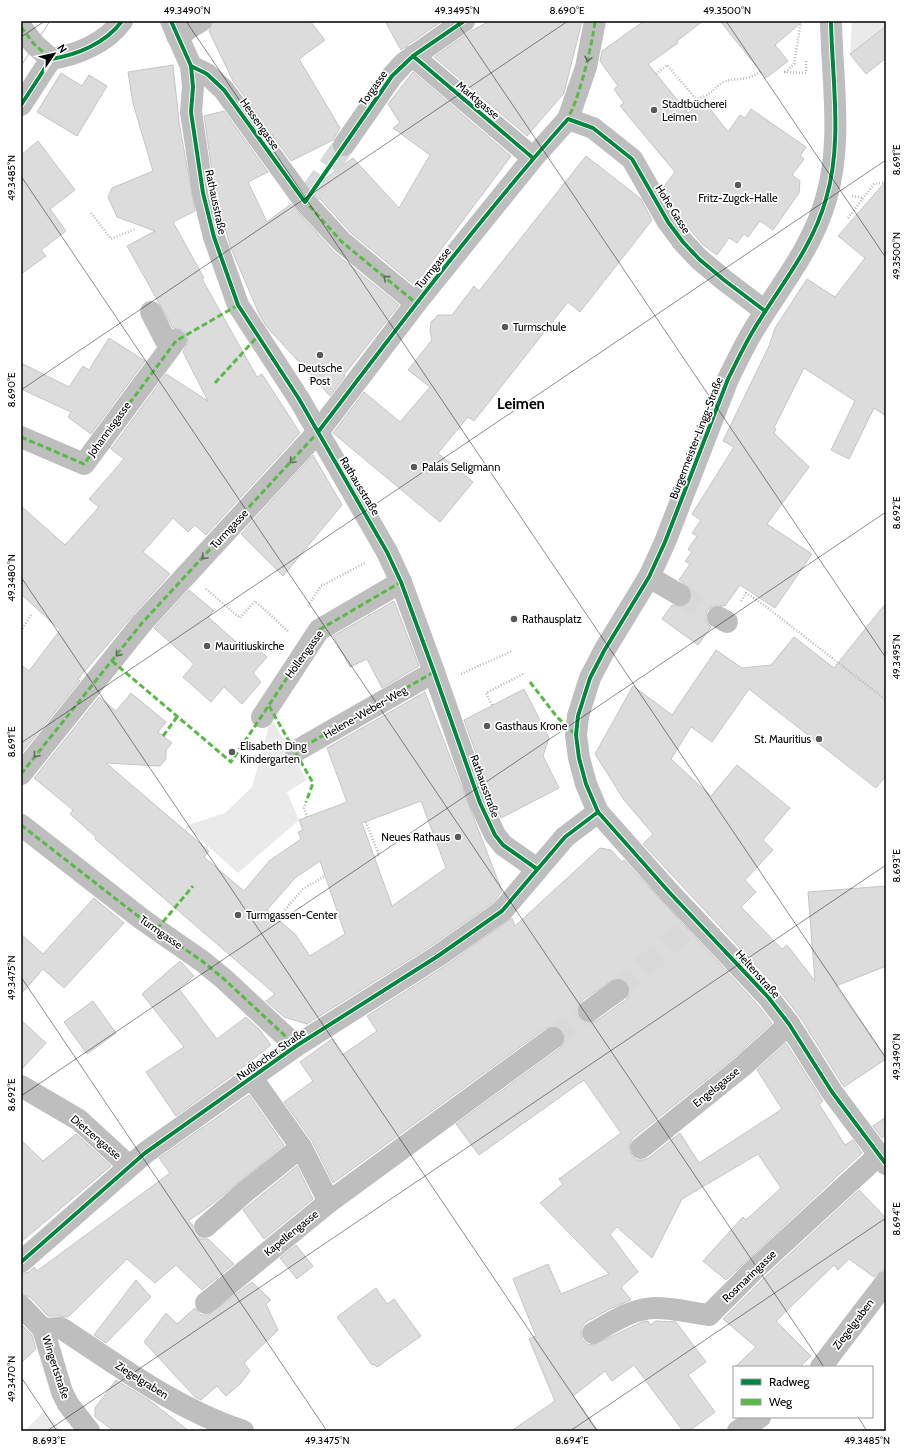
<svg xmlns="http://www.w3.org/2000/svg" width="907" height="1452" font-family="Cabin,sans-serif">
  <style>
    .green { fill: #eaeaea }
    .building { fill: #dcdcdc; stroke: #c5c5c5; fill-rule: evenodd }
    .lines { fill: none; stroke-linecap: round; stroke-linejoin: round }
    .minor-tunnel { stroke: #d9d9d9; stroke-width: 22; stroke-dasharray: 22 11; stroke-linecap: butt }
    .path { stroke: #b8b8b8; stroke-width: 2.5; stroke-dasharray: 1 2; stroke-linecap: butt }
    .minor { stroke: #bebebe; stroke-width: 22 }
    .tram { stroke: #bdbdbd; stroke-width: 1 }
    .quiet { stroke: #58b947; stroke-width: 3; stroke-dasharray: 6 3; stroke-linecap: butt }
    .cycleway-casing { stroke: #fff; stroke-width: 6 }
    .cycleway { stroke: #00873e; stroke-width: 4 }
    .oneway { stroke: #686868 }
    .ticks { fill: none; stroke: #000; stroke-width: 1; stroke-opacity: 0.45 }
    .poi-dot { fill: #595959; stroke: #fff; stroke-width: 1.5 }
    .labels { text-anchor: middle; stroke-width: 3.5; stroke-linejoin: round; paint-order: stroke }
    .street-label { font-size: 11px; fill: #000; stroke: #fff }
    .poi-label { font-size: 11px; fill: #000; stroke: #fff; text-anchor: start }
    .district-label { font-size: 15px; font-weight: bold; fill: #000; stroke: #fff }
    .neatline { fill: none; stroke: #000; stroke-width: 1.5 }
    .ticks-label { font-size: 10px; text-anchor: middle; fill: #000 }
  </style>
  <rect width="100%" height="100%" fill="#fff"/>
  <g class="green">
    <polygon points="852,21 886,21 886,25 850,54"/>
    <polygon points="271,718 307,780 287,792 299,820 238,873 185,826 225,813 252,787"/>
    <polygon points="44,1411 62,1431 25,1431"/>
  </g>
  <g class="building">
    <polygon points="213,21 310,21 325,40 299,59 340,128 333,140 291,161 233,81 209,31"/>
    <polygon points="385,21 442,21 401,50"/>
    <polygon points="490,21 582,21 564,93 527,136 434,57 471,31"/>
    <polygon points="644,21 703,21 677,41 678,43 648,64 688,113 704,101 728,132 740,115 745,118 751,109 806,147 800,156 804,159 792,175 800,181 799,193 773,230 760,221 748,237 744,234 737,243 729,238 717,255 703,245 678,215 663,188 675,172 620,106 624,103 614,89 618,86 600,61 602,51"/>
    <polygon points="720,21 803,21 775,45 788,61 766,78"/>
    <polygon points="886,26 886,58 866,74 850,54"/>
    <polygon points="173,65 179,122 195,211 173,222 204,278 202,279 257,377 262,374 300,433 206,535 195,525 188,532 173,518 143,552 170,574 133,615 78,679 80,681 21,754 21,665 29,671 60,630 21,594 21,506 65,545 99,507 89,499 124,459 111,449 166,374 208,401 183,352 188,342 187,335 183,330 173,328 127,246 155,231 117,217 108,197 112,188 153,171 133,103 128,72"/>
    <polygon points="413,72 511,156 422,275 415,284 413,284 351,233 311,189 353,158 399,208 430,155 393,128 400,123 388,104"/>
    <polygon points="61,73 82,86 89,75 107,86 77,136 37,112"/>
    <polygon points="224,111 268,172 248,182 267,222 291,204 334,252 399,305 344,375 345,376 330,396 266,326 259,314 230,246 215,191 204,116"/>
    <polygon points="38,141 75,190 50,209 66,231 41,250 46,256 21,274 21,155"/>
    <polygon points="586,156 641,199 652,220 580,312 568,302 474,421 468,417 438,453 473,482 440,522 333,433 364,392 400,422 430,387 408,370 432,340 430,331 431,322 438,315 452,315 474,286 479,291"/>
    <polygon points="886,181 886,416 874,408 849,459 831,450 855,401 804,368 774,428 776,429 774,433 809,467 767,524 812,554 775,608 740,585 725,606 718,605 711,607 707,611 706,617 707,623 711,627 698,645 662,619 672,605 680,607 687,606 691,601 692,595 691,589 679,580 690,564 685,561 692,552 688,549 697,536 692,533 701,520 692,514 734,447 723,441 769,346 775,328 807,279 835,297 865,258 838,236"/>
    <polygon points="109,338 145,361 91,434 68,417 71,412 21,389 21,363 69,387 83,366 89,370"/>
    <polygon points="313,455 342,505 283,576 241,534"/>
    <polygon points="189,590 214,611 208,617 244,649 250,642 267,657 253,673 261,682 242,704 224,687 211,702 183,677 194,664 154,628"/>
    <polygon points="394,601 419,666 382,688 367,659 350,667 333,636"/>
    <polygon points="886,603 886,776 876,788 749,689 712,742 691,727 671,759 711,796 737,765 790,808 763,840 773,850 745,880 756,892 741,907 782,949 787,945 815,981 808,892 886,886 886,966 836,986 886,1059 844,1087 800,1017 778,989 643,844 653,834 624,800 595,754 633,686 672,715 716,650 742,668 771,665 794,637 834,668"/>
    <polygon points="524,689 549,738 543,756 559,788 501,818 492,798 464,720"/>
    <path d="M425,692L502,891L494,902L431,946L307,1024L284,1017L266,1001L275,994L95,839L96,837L70,814L73,810L34,778L99,697L116,711L131,693L166,722L158,732L172,743L166,750V759L160,766L106,763L209,851L204,857L244,891L269,861L301,839L298,832L303,830L299,820L347,802L327,748ZM421,801L446,868L392,906L362,823ZM320,861L345,934L310,956L295,934L267,910L295,878Z"/>
    <path d="M600,848L611,850L622,862L624,860L758,1005L772,1023L736,1056L633,1138L630,1143L629,1150L632,1156L637,1160H643L649,1158L680,1133L699,1163L782,1109L757,1070L786,1043L823,1101L819,1104L845,1145L853,1140L862,1153L726,1280L703,1261L743,1217L746,1220L781,1188L758,1154L682,1199L652,1258L617,1227L610,1234L638,1272L621,1287L631,1300L610,1309L586,1322L582,1327L581,1333L582,1339L587,1344L593,1345L642,1322L648,1321L650,1325L656,1321L676,1322L706,1362L688,1375L715,1412L689,1431H683L634,1365L612,1381L605,1371L573,1396L598,1431H511L555,1401L529,1339L536,1336L513,1279L548,1264L561,1294L609,1274L540,1203L563,1184L559,1179L621,1133L584,1080L479,1155L456,1124L560,1048L564,1043L565,1037L563,1030L558,1026H552L546,1028L333,1183L312,1141L284,1102L313,1081L300,1062L332,1039L342,1055L377,1031L367,1016L445,966L512,918L515,926ZM616,978L623,979L628,983L630,989L629,995L626,1000L596,1021L590,1023L584,1022L579,1019L577,1012L578,1006L581,1001Z"/>
    <polygon points="94,898 124,923 64,988 43,969 21,994 21,934 43,954"/>
    <polygon points="180,961 194,976 179,989 217,1039 246,1017 259,1029 271,1045 237,1072 176,1116 146,1072 184,1047 142,994"/>
    <polygon points="93,1001 116,1033 87,1054 64,1022"/>
    <polygon points="21,1020 46,1043 21,1070"/>
    <polygon points="249,1095 284,1145 211,1205 188,1221 193,1225 193,1230 196,1236 201,1239 208,1239 234,1264 202,1290 176,1265 155,1283 127,1259 68,1317 60,1316 48,1316 30,1297 21,1294 21,1274 29,1272 34,1267 37,1271 170,1173 159,1158"/>
    <polygon points="886,1117 886,1134 882,1138 873,1126"/>
    <polygon points="76,1134 111,1166 21,1242 21,1140 43,1161"/>
    <polygon points="297,1166 313,1199 264,1239 243,1210"/>
    <polygon points="859,1190 886,1218 886,1270 881,1271 874,1277 849,1259 838,1270 834,1265 776,1321 811,1356 800,1367 735,1367 756,1347 723,1319 765,1277"/>
    <polygon points="296,1245 313,1266 297,1279 280,1258"/>
    <polygon points="136,1280 151,1297 106,1343 94,1335"/>
    <polygon points="252,1282 271,1300 266,1304 278,1330 244,1363 250,1371 240,1384 226,1396 217,1386 201,1400 195,1397 144,1342 166,1313 177,1324 195,1308 201,1315 208,1315"/>
    <polygon points="376,1288 387,1304 394,1299 421,1336 377,1367 374,1364 372,1365 337,1317"/>
    <polygon points="21,1324 32,1335 36,1349 21,1363"/>
    <polygon points="116,1380 149,1400 189,1431 114,1431 95,1417 95,1408"/>
  </g>
  <g class="lines">
    <g class="minor-tunnel">
      <polyline points="310,194 344,145"/>
      <polyline points="680,595 718,617"/>
      <polyline points="618,990 696,920"/>
      <polyline points="553,1038 589,1011"/>
    </g>
    <g class="path">
      <polyline points="784,72 806,73 806,59"/>
      <polyline points="785,72 794,64 801,21"/>
      <path d="M656,74L667,65L695,98C709,98 711,90 722,83C734,76 746,83 761,71"/>
      <polyline points="852,196 863,198"/>
      <polyline points="91,213 111,239 135,229"/>
      <polyline points="848,218 874,184 886,182"/>
      <polyline points="206,589 240,618 255,601 289,632"/>
      <polyline points="741,601 746,593 764,605 886,700"/>
      <polyline points="308,606 321,586 365,563"/>
      <polyline points="21,631 32,613"/>
      <polyline points="461,674 512,651"/>
      <polyline points="492,705 486,693 525,673"/>
      <polyline points="306,802 304,808 307,817"/>
      <polyline points="366,822 379,855 374,857"/>
      <polyline points="277,919 303,889 325,876"/>
    </g>
    <g class="minor">
      <polyline points="171,21 191,66 193,87 191,112 203,193 214,237 238,305 299,399 387,552 401,582 434,672 480,803 495,835 503,845 537,869"/>
      <path d="M831,21C832,79 843,142 826,199C812,249 779,287 753,331C744,346 736,363 728,379L665,542L649,577L604,651L590,678L578,716L576,735L579,758L586,784L598,812L669,892L768,997L789,1024L832,1092L886,1164"/>
      <polyline points="21,27 34,44 51,59"/>
      <polyline points="177,36 201,21"/>
      <polyline points="413,56 533,158"/>
      <polyline points="191,66 207,74 224,90 305,202 342,242 416,303"/>
      <path d="M21,105L51,59C77,55 106,43 122,21"/>
      <polyline points="568,119 593,128 632,159 668,222 683,242 699,259 724,280 765,311"/>
      <polyline points="344,145 392,76 404,63 464,21"/>
      <polyline points="151,312 169,347"/>
      <polyline points="21,437 84,464 176,340"/>
      <polyline points="649,577 680,595"/>
      <polyline points="718,617 727,622"/>
      <polyline points="262,717 319,630 401,582"/>
      <polyline points="296,751 434,672"/>
      <polyline points="21,774 142,623 318,432 416,303 533,158 568,119 586,67 595,21"/>
      <polyline points="21,825 143,920 202,961 224,979 296,1046"/>
      <polyline points="589,1011 618,990"/>
      <polyline points="21,1086 79,1120 129,1166"/>
      <polyline points="641,1148 744,1065 789,1024"/>
      <polyline points="329,1202 553,1038"/>
      <polyline points="205,1227 246,1191 301,1147"/>
      <polyline points="21,1262 145,1153 296,1046 438,956 502,911 565,837 598,812"/>
      <polyline points="206,1303 329,1202 301,1147 252,1078"/>
      <polyline points="21,1306 43,1329 62,1392 68,1404 89,1431"/>
      <path d="M43,1329L61,1328C119,1366 176,1409 243,1431"/>
      <path d="M593,1333C612,1322 633,1308 656,1308C674,1308 692,1313 709,1315L756,1268L879,1155"/>
      <polyline points="821,1367 886,1282"/>
      <polyline points="738,1431 760,1417"/>
    </g>
    <polyline class="tram" points="21,66 50,21"/>
    <g class="quiet">
      <polyline points="21,27 34,44 51,59"/>
      <path d="M565,122C578,107 593,41 595,21"/>
      <polyline points="303,199 342,242 416,303"/>
      <polyline points="215,383 257,337"/>
      <polyline points="21,437 84,464 176,341 238,305"/>
      <polyline points="112,661 231,762 319,630 401,582"/>
      <polyline points="530,682 557,717 576,735"/>
      <polyline points="269,706 313,783 306,802"/>
      <polyline points="163,736 177,717"/>
      <polyline points="296,751 434,672"/>
      <polyline points="21,774 142,623 320,430"/>
      <polyline points="21,825 143,920 202,961 224,979 296,1046"/>
      <polyline points="157,929 193,886"/>
    </g>
    <defs>
      <g id="cycleway">
        <polyline points="171,21 191,66 193,87 191,112 203,193 214,237 238,305 299,399 387,552 401,582 434,672 480,803 495,835 503,845 537,869"/>
        <path d="M831,21C832,79 843,142 826,199C812,249 779,287 753,331C744,346 736,363 728,379L665,542L649,577L604,651L590,678L578,716L576,735L579,758L586,784L598,812L669,892L768,997L789,1024L832,1092L886,1164"/>
        <polyline points="413,56 533,158"/>
        <polyline points="191,66 207,74 224,90 305,202 392,76 413,56 464,21"/>
        <path d="M21,105L51,59C77,55 106,43 122,21"/>
        <path d="M318,432C399,326 479,219 568,119L593,128L632,159L668,222L683,242L699,259L724,280L765,311"/>
        <polyline points="21,1262 145,1153 296,1046 438,956 502,911 565,837 598,812"/>
      </g>
    </defs>
    <use href="#cycleway" class="cycleway-casing"/>
    <use href="#cycleway" class="cycleway"/>
  </g>
  <defs><path id="oneway-chevron" d="M-2-3.5L2.5 0L-2 3.5" fill="none" stroke-width="1.6" stroke-linecap="round" stroke-linejoin="round"/></defs>
  <g class="oneway">
    <use href="#oneway-chevron" transform="translate(588 59) rotate(103)"/>
    <use href="#oneway-chevron" transform="translate(386 278) rotate(-140)"/>
    <use href="#oneway-chevron" transform="translate(292 461) rotate(133)"/>
    <use href="#oneway-chevron" transform="translate(204 557) rotate(133)"/>
    <use href="#oneway-chevron" transform="translate(118 654) rotate(129)"/>
    <use href="#oneway-chevron" transform="translate(36 755) rotate(129)"/>
  </g>
  <path class="ticks" d="M186,21L886,1058M456,21L886,658M726,21L886,258M21,37L45,21M21,176L824,1367M21,390L568,21M21,577L597,1431M21,743L886,160M21,977L327,1431M21,1096L886,512M21,1377L57,1431M858,1417L867,1431M47,1431L886,865M570,1431L886,1218"/>
  <g class="poi-dot">
    <circle cx="654" cy="110" r="4"/>
    <circle cx="738" cy="185" r="4"/>
    <circle cx="505" cy="327" r="4"/>
    <circle cx="320" cy="355" r="4"/>
    <circle cx="414" cy="467" r="4"/>
    <circle cx="514" cy="619" r="4"/>
    <circle cx="207" cy="646" r="4"/>
    <circle cx="487" cy="726" r="4"/>
    <circle cx="819" cy="739" r="4"/>
    <circle cx="232" cy="752" r="4"/>
    <circle cx="458" cy="837" r="4"/>
    <circle cx="238" cy="915" r="4"/>
  </g>
  <g class="labels">
    <g class="street-label">
      <text transform="translate(373 88) rotate(-55)" y="4">Torgasse</text>
      <text transform="translate(478 100) rotate(40)" y="4">Marktgasse</text>
      <text transform="translate(260 124) rotate(55)" y="4">Hessengasse</text>
      <text transform="translate(216 202) rotate(78)" y="4">Rathausstraße</text>
      <text transform="translate(673 209) rotate(58)" y="4">Hohe Gasse</text>
      <text transform="translate(433 268) rotate(-51)" y="4">Turmgasse</text>
      <text transform="translate(109 429) rotate(-54)" y="4">Johannisgasse</text>
      <text transform="translate(696 438) rotate(-69)" y="4">Bürgermeister-Lingg-Straße</text>
      <text transform="translate(360 486) rotate(59)" y="4">Rathausstraße</text>
      <text transform="translate(229 529) rotate(-47)" y="4">Turmgasse</text>
      <text transform="translate(304 654) rotate(-54)" y="4">Höllengasse</text>
      <text transform="translate(365 712) rotate(-30)" y="4">Helene-Weber-Weg</text>
      <text transform="translate(485 786) rotate(70)" y="4">Rathausstraße</text>
      <text transform="translate(161 932) rotate(35)" y="4">Turmgasse</text>
      <text transform="translate(758 974) rotate(48)" y="4">Heltenstraße</text>
      <text transform="translate(271 1054) rotate(-35)" y="4">Nußlocher Straße</text>
      <text transform="translate(716 1087) rotate(-39)" y="4">Engelsgasse</text>
      <text transform="translate(96 1137) rotate(40)" y="4">Dietzengasse</text>
      <text transform="translate(291 1233) rotate(-39)" y="4">Kapellengasse</text>
      <text transform="translate(749 1276) rotate(-44)" y="4">Rosmaringasse</text>
      <text transform="translate(853 1324) rotate(-53)" y="4">Ziegelgraben</text>
      <text transform="translate(56 1367) rotate(72)" y="4">Wingertstraße</text>
      <text transform="translate(142 1380) rotate(32)" y="4">Ziegelgraben</text>
    </g>
    <g class="poi-label">
      <text x="662" y="108">Stadtbücherei<tspan x="662" dy="13">Leimen</tspan></text>
      <text x="738" y="202" text-anchor="middle">Fritz-Zugck-Halle</text>
      <text x="513" y="331">Turmschule</text>
      <text x="320" y="372" text-anchor="middle">Deutsche<tspan x="320" dy="13">Post</tspan></text>
      <text x="422" y="471">Palais Seligmann</text>
      <text x="522" y="623">Rathausplatz</text>
      <text x="215" y="650">Mauritiuskirche</text>
      <text x="495" y="730">Gasthaus Krone</text>
      <text x="811" y="743" text-anchor="end">St. Mauritius</text>
      <text x="240" y="750">Elisabeth Ding<tspan x="240" dy="13">Kindergarten</tspan></text>
      <text x="450" y="841" text-anchor="end">Neues Rathaus</text>
      <text x="246" y="919">Turmgassen-Center</text>
    </g>
    <g class="district-label">
      <text x="521" y="409">Leimen</text>
    </g>
  </g>
  <rect width="907" height="1452" fill="none" stroke="#ffffff" stroke-width="44"/>
  <rect x="733" y="1366" width="140" height="52" fill="#ffffff" stroke="#999999"/>
  <rect x="741" y="1379" width="20" height="6" fill="#00873e" stroke="#999999"/>
  <text x="769" y="1386" font-size="12" fill="#000000">Radweg</text>
  <rect x="741" y="1399" width="20" height="6" fill="#58b947" stroke="#999999"/>
  <text x="769" y="1406" font-size="12" fill="#000000">Weg</text>
  <g transform="translate(54 54) rotate(56)" stroke="#ffffff" stroke-width="3" paint-order="stroke">
  <path d="M0-3L7 15L0 10L-7 15Z" fill="#000000"/>
  <text y="-6" font-size="11" font-weight="bold" text-anchor="middle" fill="#000000">N</text>
  </g>
  <rect x="22" y="22" width="863" height="1408" class="neatline"/>
  <g class="ticks-label">
    <text x="187" y="14">49.3490°N</text>
    <text x="457" y="14">49.3495°N</text>
    <text x="567" y="14">8.690°E</text>
    <text x="727" y="14">49.3500°N</text>
    <text transform="translate(896 160) rotate(-90)" y="4">8.691°E</text>
    <text transform="translate(11 178) rotate(-90)" y="4">49.3485°N</text>
    <text transform="translate(896 256) rotate(-90)" y="4">49.3500°N</text>
    <text transform="translate(11 390) rotate(-90)" y="4">8.690°E</text>
    <text transform="translate(896 513) rotate(-90)" y="4">8.692°E</text>
    <text transform="translate(11 578) rotate(-90)" y="4">49.3480°N</text>
    <text transform="translate(896 657) rotate(-90)" y="4">49.3495°N</text>
    <text transform="translate(11 742) rotate(-90)" y="4">8.691°E</text>
    <text transform="translate(896 866) rotate(-90)" y="4">8.693°E</text>
    <text transform="translate(11 978) rotate(-90)" y="4">49.3475°N</text>
    <text transform="translate(896 1057) rotate(-90)" y="4">49.3490°N</text>
    <text transform="translate(11 1095) rotate(-90)" y="4">8.692°E</text>
    <text transform="translate(896 1219) rotate(-90)" y="4">8.694°E</text>
    <text transform="translate(11 1379) rotate(-90)" y="4">49.3470°N</text>
    <text x="49" y="1444">8.693°E</text>
    <text x="327" y="1444">49.3475°N</text>
    <text x="572" y="1444">8.694°E</text>
    <text x="867" y="1444">49.3485°N</text>
  </g>
</svg>
